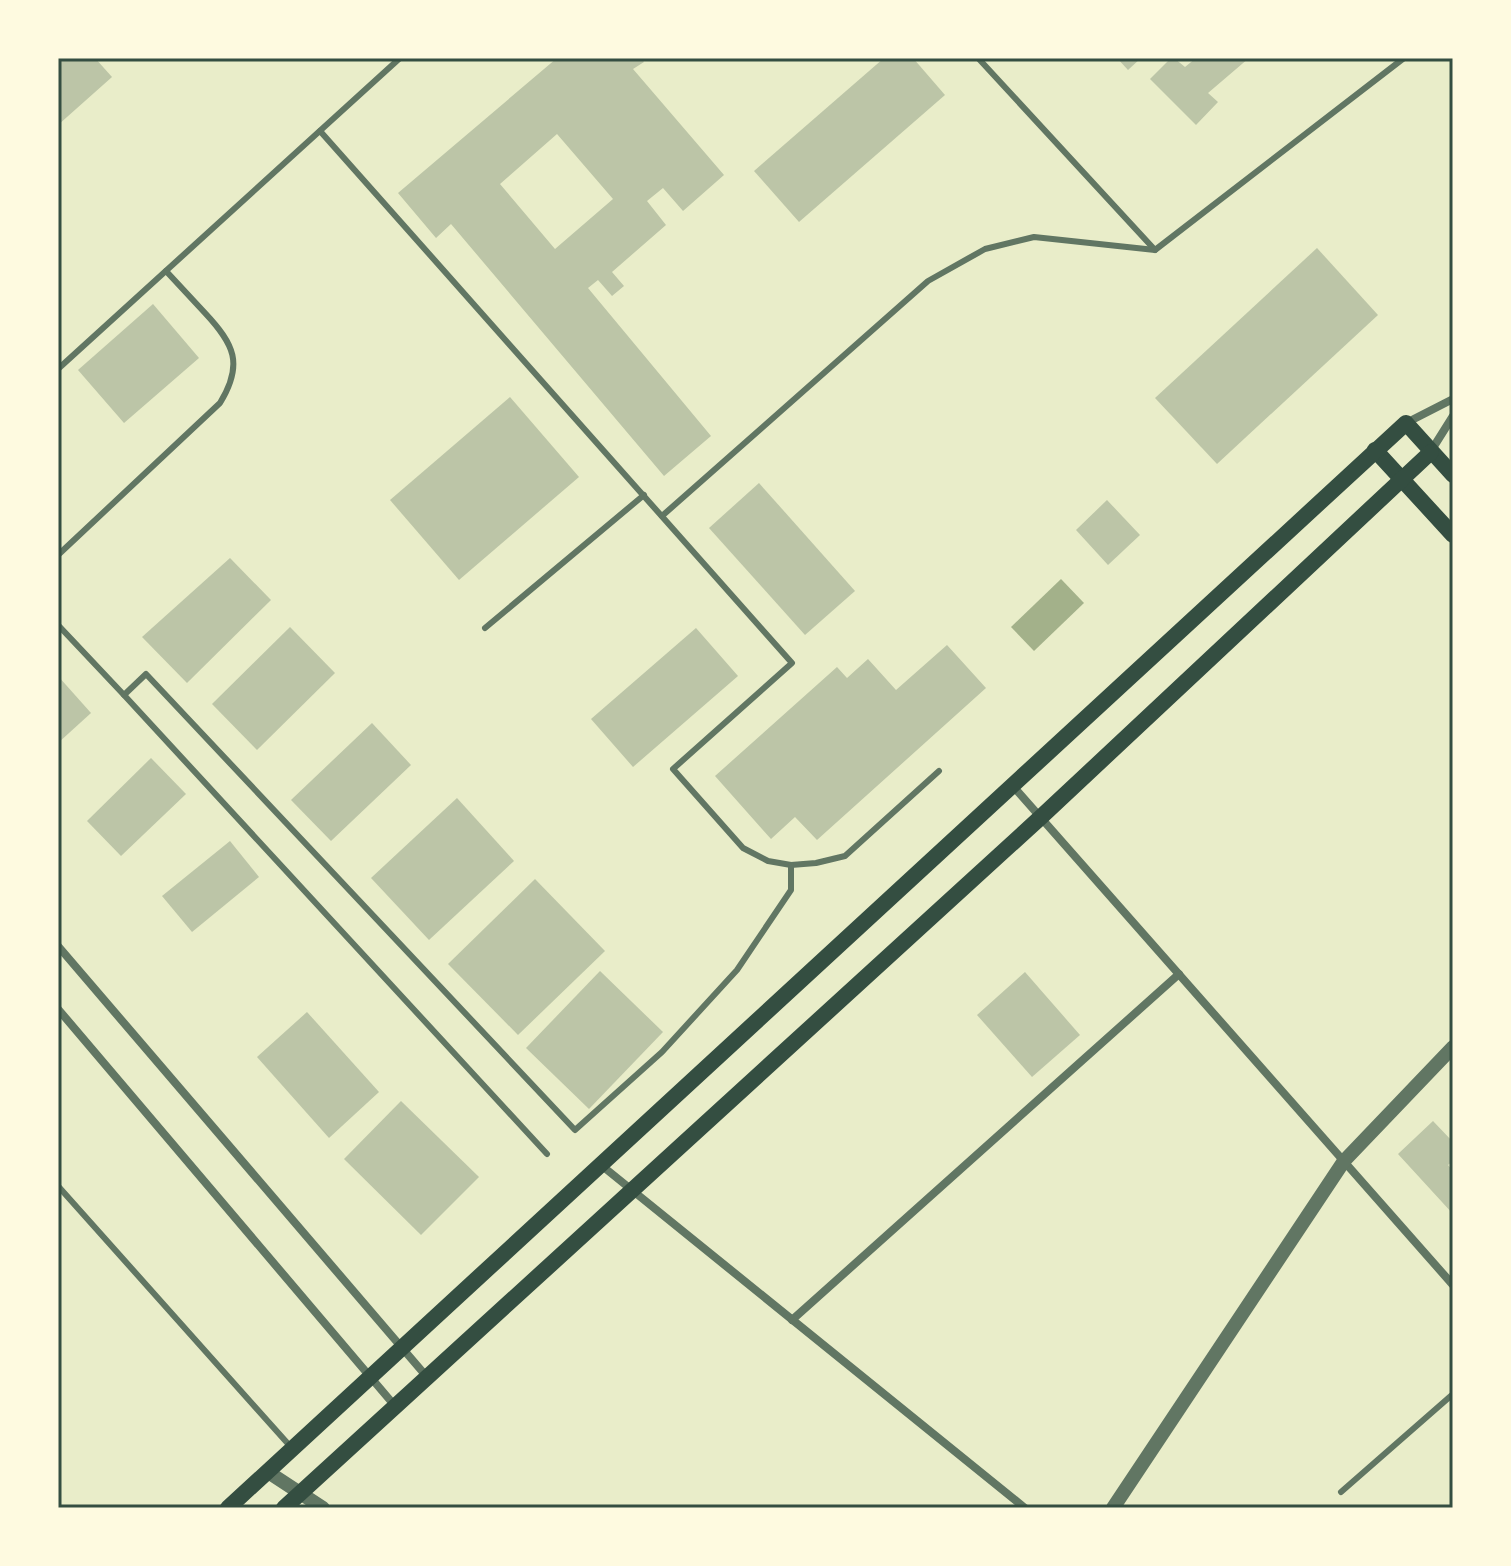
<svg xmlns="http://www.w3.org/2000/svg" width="1511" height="1566" font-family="Helvetica,sans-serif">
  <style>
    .water { fill: #a3b18a }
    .building { fill: #bcc5a7; fill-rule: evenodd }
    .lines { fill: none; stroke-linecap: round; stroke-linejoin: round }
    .service { stroke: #617663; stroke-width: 6 }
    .minor { stroke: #617663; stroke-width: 8 }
    .tertiary { stroke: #617663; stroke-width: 14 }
    .secondary { stroke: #344e41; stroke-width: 16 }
    .neatline { fill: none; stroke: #344e41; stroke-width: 3 }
  </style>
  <rect width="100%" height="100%" fill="#e9edc9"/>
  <polygon class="water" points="1061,579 1084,603 1034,651 1011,627"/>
  <g class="building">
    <polygon points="58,58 95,58 112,77 58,125"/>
    <path d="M557,58H641L644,62L633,69L724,175L683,211L663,188L647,201L666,225L612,272L624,286L612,296L598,280L588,288L711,436L664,476L451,224L436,238L398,193ZM557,134L613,199L555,249L500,184Z"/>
    <polygon points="884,58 913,58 945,95 799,222 754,171"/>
    <polygon points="1117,58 1141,58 1128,70"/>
    <polygon points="1171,58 1174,58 1185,67 1196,58 1249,58 1208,93 1218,102 1196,125 1150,79"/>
    <polygon points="1317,248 1378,315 1217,464 1155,398"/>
    <polygon points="153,304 199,358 124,423 78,370"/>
    <polygon points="510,397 579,477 459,580 390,500"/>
    <polygon points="759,483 855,591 805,635 709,528"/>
    <polygon points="1107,500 1140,535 1108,565 1076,530"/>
    <polygon points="230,558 271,600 187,683 142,637"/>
    <polygon points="290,627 335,673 257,750 212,704"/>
    <polygon points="696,628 738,676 633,767 591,719"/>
    <polygon points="947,645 986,688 817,840 795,817 771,839 715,776 837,667 847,678 868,659 896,690"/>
    <polygon points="58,676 91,713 58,743"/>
    <polygon points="372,723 411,765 331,841 291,800"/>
    <polygon points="151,758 186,794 121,856 87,821"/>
    <polygon points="457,798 514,861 429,940 371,878"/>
    <polygon points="230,841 259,877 192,932 162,896"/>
    <polygon points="535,879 605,951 518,1035 448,964"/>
    <polygon points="600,971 663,1032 589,1109 526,1048"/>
    <polygon points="1025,972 1080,1035 1032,1077 977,1015"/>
    <polygon points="307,1012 379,1092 329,1138 257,1057"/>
    <polygon points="401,1101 479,1177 421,1235 344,1159"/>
    <polygon points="1433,1121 1453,1142 1453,1161 1448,1165 1453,1171 1453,1214 1398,1154"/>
  </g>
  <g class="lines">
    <g class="service">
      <polyline points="978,58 1155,250"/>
      <polyline points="320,131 792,663 673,769 743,848 768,861 791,865 816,863 845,856 939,771"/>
      <polyline points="58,369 400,58"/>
      <polyline points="662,516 928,281 985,249 1034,237 1155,250 1404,58"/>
      <path d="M58,555L220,403C244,364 234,344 205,313C192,299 179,285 166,271"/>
      <polyline points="58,625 124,695 146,674 575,1130 662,1052 737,970 791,890 791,865"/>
      <polyline points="485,628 644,495"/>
      <polyline points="124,695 547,1154"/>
      <polyline points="58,1186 290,1446"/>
      <polyline points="1341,1492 1453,1394"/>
    </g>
    <g class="minor">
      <polyline points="1406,423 1453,399"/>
      <polyline points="1431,451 1453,416"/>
      <polyline points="1012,785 1453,1285"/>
      <polyline points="58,946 427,1377"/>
      <polyline points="58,1009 395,1406"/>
      <polyline points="601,1165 1025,1508"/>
      <polyline points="792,1320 1179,974"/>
    </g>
    <g class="tertiary">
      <polyline points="268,1472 323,1508"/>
      <polyline points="1113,1508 1344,1161 1453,1047"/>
    </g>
    <g class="secondary">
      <polyline points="1375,450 1453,535"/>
      <polyline points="228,1508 1406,423 1453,475"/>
      <polyline points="284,1508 1041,817 1431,452"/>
    </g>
  </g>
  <rect width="1511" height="1566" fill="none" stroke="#fefae0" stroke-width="120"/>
  <rect x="60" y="60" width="1391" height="1446" class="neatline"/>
</svg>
